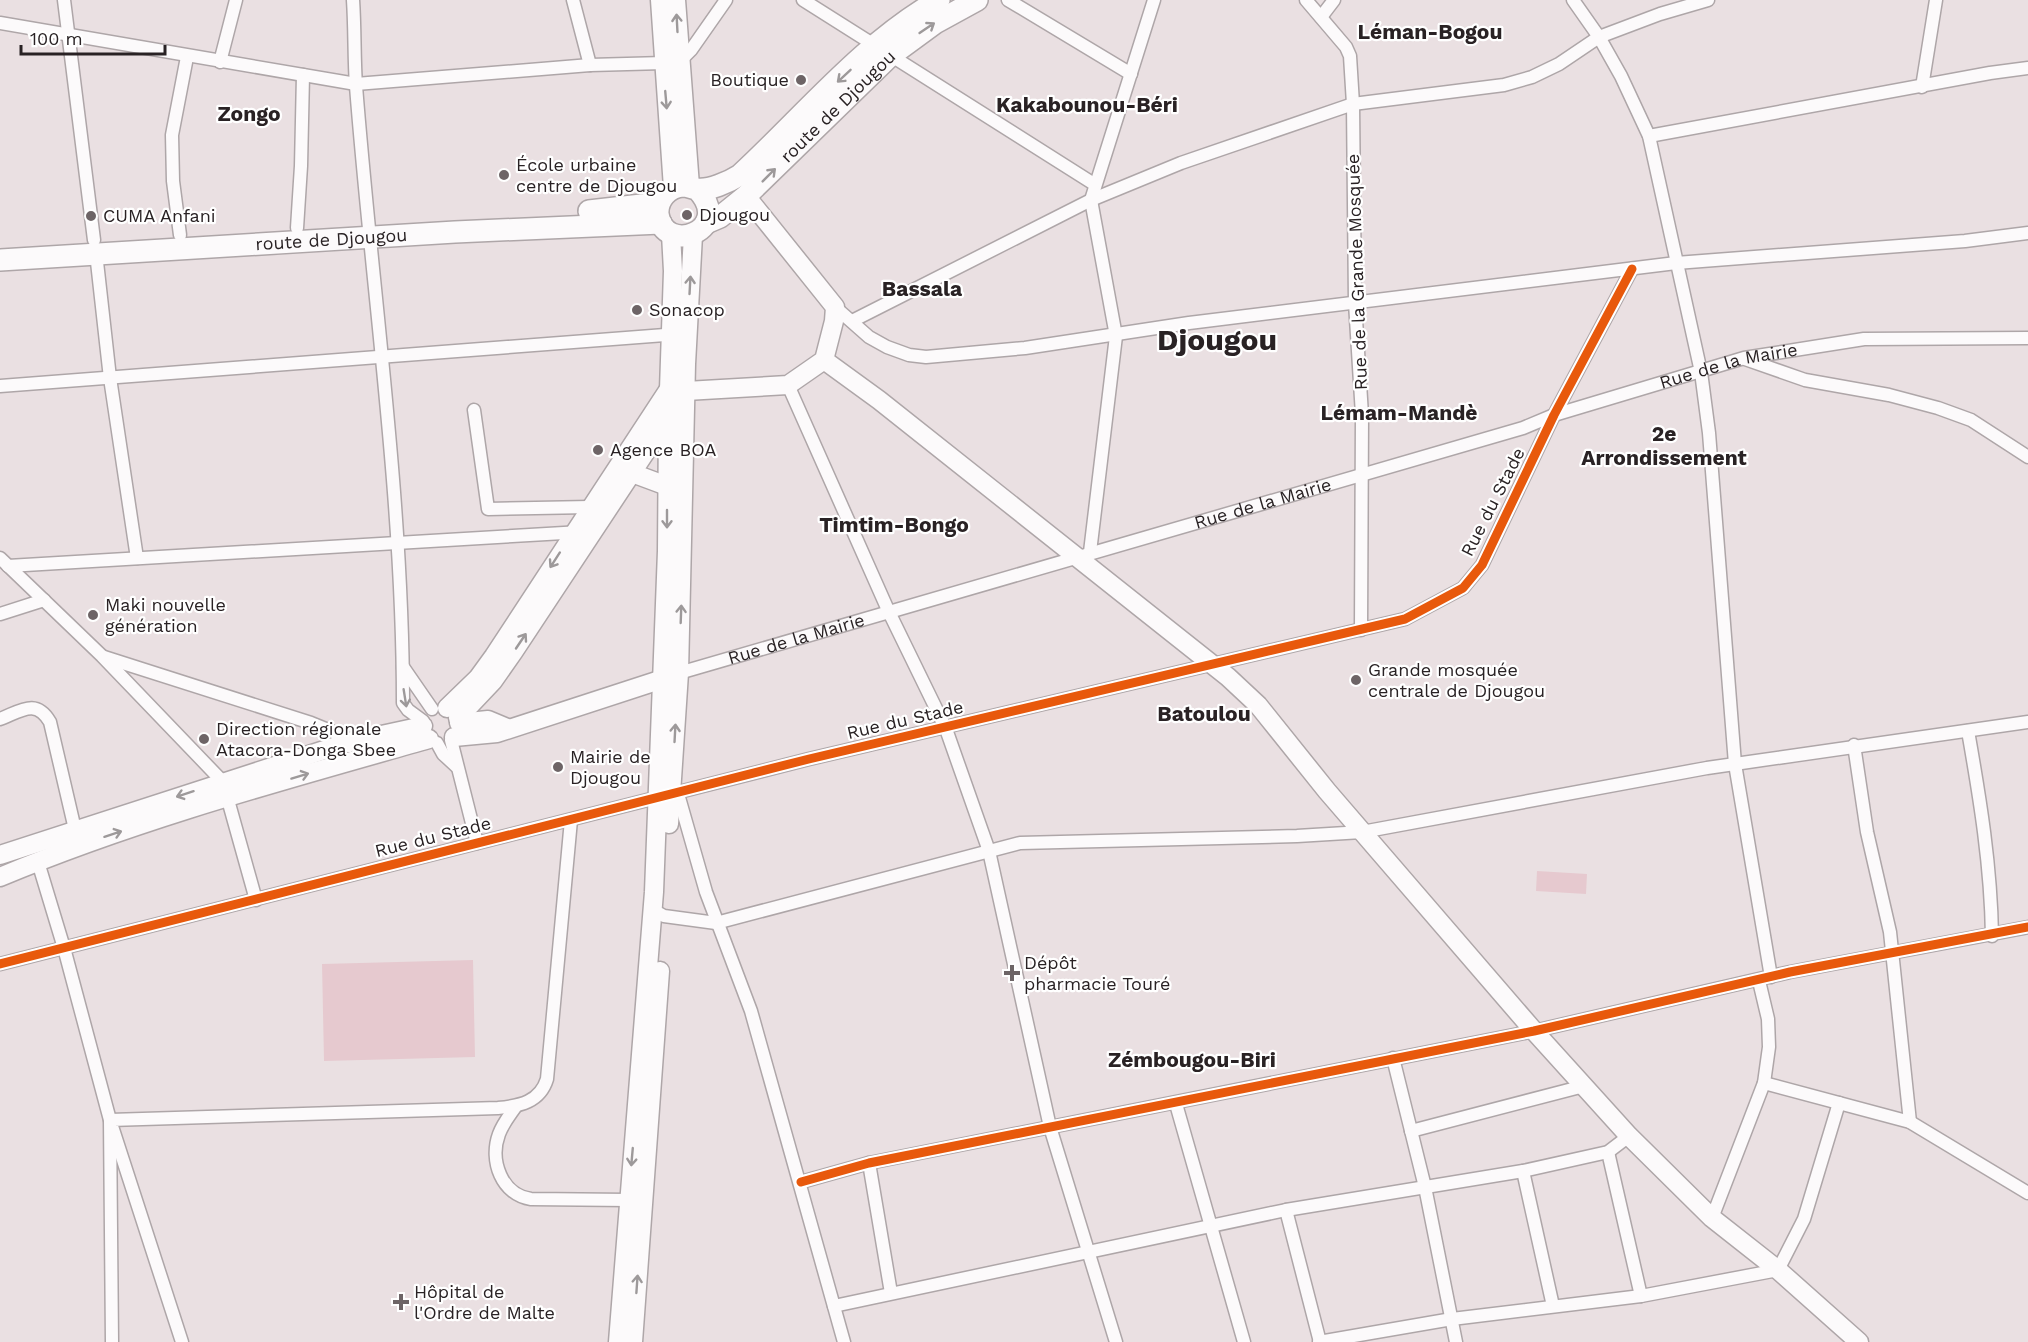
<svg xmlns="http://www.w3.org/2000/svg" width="2028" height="1342" font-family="'Work Sans',sans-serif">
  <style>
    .green { fill: #e6c9cf }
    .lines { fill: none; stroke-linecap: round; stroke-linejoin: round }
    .street-casing { stroke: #aea6a8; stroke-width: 15 }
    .primary-casing { stroke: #aea6a8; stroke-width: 21 }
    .highway-casing { stroke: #aea6a8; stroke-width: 24 }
    .street { stroke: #fcfafb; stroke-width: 12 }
    .primary { stroke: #fcfafb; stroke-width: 18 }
    .highway { stroke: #fcfafb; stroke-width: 21 }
    .cycleway-casing { stroke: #fff; stroke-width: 13 }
    .cycleway { stroke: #e8590c; stroke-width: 9 }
    .oneway { stroke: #9d999a }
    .poi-dot { fill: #6d6466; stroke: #fff; stroke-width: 2 }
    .labels { text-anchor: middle; stroke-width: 4.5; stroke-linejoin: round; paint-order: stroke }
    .poi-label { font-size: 18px; fill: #292224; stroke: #fff; text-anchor: start }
    .street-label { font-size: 18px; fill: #292224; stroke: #fff }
    .quarter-label { font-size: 21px; font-weight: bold; fill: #292224; stroke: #fff }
    .town-label { font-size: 30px; font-weight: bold; fill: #292224; stroke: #fff }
  </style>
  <rect width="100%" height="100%" fill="#eae0e2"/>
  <g class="green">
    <polygon points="1537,871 1587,874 1586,894 1536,891"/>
    <polygon points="473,960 475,1057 324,1061 322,964"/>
  </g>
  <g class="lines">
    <defs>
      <g id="street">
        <polyline points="64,0 94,240"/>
        <path d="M353,0C355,29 354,58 356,86C372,291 403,497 403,703L408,710L423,721"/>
        <polyline points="573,0 590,65"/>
        <polyline points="803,0 1094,184"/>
        <polyline points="1008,0 1131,74"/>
        <polyline points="1306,0 1346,47 1350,56 1353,104 1355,303 1362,415 1361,630"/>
        <polyline points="1573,0 1599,37 1621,76 1649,136 1701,372 1709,433 1735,764 1771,977"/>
        <polyline points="1321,17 1334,0"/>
        <polyline points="0,23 356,84 590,65 664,63"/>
        <polyline points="220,62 236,0"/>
        <polyline points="679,62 691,50 726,0"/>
        <polyline points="1922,87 1936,0"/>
        <polyline points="1649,136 1990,73 2028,68"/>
        <polyline points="297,228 301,166 303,75"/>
        <polyline points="180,235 173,181 172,135 187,57"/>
        <polyline points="96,253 110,378 137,558"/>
        <polyline points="835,307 869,337 887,347 909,355 926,357 1025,348 1189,323 1676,263 1965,241 2028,233"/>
        <polyline points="852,321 1091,200 1181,163 1353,104 1504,85 1532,77 1559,64 1599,37 1660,14 1708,0"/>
        <polyline points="1745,359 1805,380 1889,395 1938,408 1971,420 2028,457"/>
        <polyline points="788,385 888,610 946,729 989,851 1050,1127 1116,1342"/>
        <polyline points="0,386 678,334"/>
        <polyline points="474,410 488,509 590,507"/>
        <polyline points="1090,552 1116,336 1091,200 1154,0"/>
        <polyline points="0,558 102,656 223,782 256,900"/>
        <polyline points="8,566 581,532"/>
        <polyline points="0,614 44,600"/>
        <polyline points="104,657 311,723 343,736 349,746"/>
        <polyline points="403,667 432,709"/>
        <path id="s1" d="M679,673L1523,428L1554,415L1744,358L1864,339L2028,338"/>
        <path d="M0,719C21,711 36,698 50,722L77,838"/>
        <path d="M1968,731C1980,799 1991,866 1992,936"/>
        <polyline points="451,740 477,843"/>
        <polyline points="437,743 443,754 456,766"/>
        <polyline points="1854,745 1867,832 1890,932 1910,1122"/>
        <polyline points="678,794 706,892 751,1011 844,1342"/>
        <polyline points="38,862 64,948 110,1120 112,1342"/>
        <polyline points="653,910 664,916 716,923 1020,843 1297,836 1362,832 1707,768 2028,722"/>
        <polyline points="0,964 809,759 1405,619 1463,588 1482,565 1554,415 1632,269"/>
        <polyline points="1393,1058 1425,1187 1456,1342"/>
        <polyline points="1764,1083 1910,1122 2028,1193"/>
        <polyline points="1176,1104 1244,1342"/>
        <path d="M516,1106C510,1115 503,1123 499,1134C489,1161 502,1195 531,1199L629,1200"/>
        <polyline points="1411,1131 1584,1086"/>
        <polyline points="1608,1152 1641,1296"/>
        <polyline points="869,1163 891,1293"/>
        <polyline points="1523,1171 1553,1306"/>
        <polyline points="801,1182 869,1163 1534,1031 1790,972 2028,927"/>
        <polyline points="1286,1210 1320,1342"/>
        <polyline points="1712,1218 1764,1083 1769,1047 1768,1019 1759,981"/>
        <polyline points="834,1306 1286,1210 1523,1171 1608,1152 1629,1136"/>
        <path d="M182,1342L110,1120L498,1108C520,1106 540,1102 547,1079L571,820"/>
        <polyline points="1319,1342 1452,1319 1641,1296 1778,1270 1804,1219 1839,1103"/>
      </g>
      <g id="primary">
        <polyline points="660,0 673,188"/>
        <polyline points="676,0 690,186"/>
        <polyline points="824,360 879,400 1228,677 1258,705 1327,791 1534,1031 1629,1136 1712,1218 1778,1270 1859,1342"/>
        <polyline points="686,391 788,385 824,360 834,321 835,307 746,196"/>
        <polyline points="632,473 667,486"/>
        <polyline points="447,708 478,678 494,656 669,389"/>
        <polyline points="458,718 493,681 514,651 668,418"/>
        <polyline points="459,723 488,720 507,728"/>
        <polyline points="454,737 497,733 672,676"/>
        <polyline points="669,824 679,673 686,364 693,235"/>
        <polyline points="0,855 349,742 423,726"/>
        <path d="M0,877C139,819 285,780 429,739"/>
        <polyline points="618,1342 654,892 667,551 668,419 673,271 671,234"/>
        <polyline points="633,1342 660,971"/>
      </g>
      <g id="highway">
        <path d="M697,189C736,230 664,257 658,214C657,200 668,187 683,186C688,186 691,188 696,189C709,191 729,182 740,175C803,117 864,42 939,0"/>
        <polyline points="589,211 659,203"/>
        <path id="s2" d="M706,223L720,217L746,196L890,56L935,23L977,0"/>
        <path id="s3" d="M0,260L455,232L661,223"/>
      </g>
    </defs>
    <use href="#street" class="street-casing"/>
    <use href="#primary" class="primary-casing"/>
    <use href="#highway" class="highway-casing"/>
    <use href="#street" class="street"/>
    <use href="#primary" class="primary"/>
    <use href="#highway" class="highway"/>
    <defs>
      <g id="cycleway">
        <polyline points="0,964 809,759 1405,619 1463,588 1482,565 1554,415 1632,269"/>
        <polyline points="801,1182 869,1163 1534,1031 1790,972 2028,927"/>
      </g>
    </defs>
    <use href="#cycleway" class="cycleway-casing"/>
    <use href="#cycleway" class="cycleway"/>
  </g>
  <defs><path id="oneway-shaft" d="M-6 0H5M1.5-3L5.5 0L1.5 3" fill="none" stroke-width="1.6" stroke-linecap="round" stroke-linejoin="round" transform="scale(1.5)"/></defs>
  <g class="oneway">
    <use href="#oneway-shaft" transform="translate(677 23) rotate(-93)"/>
    <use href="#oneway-shaft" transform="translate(927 28) rotate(-34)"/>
    <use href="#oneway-shaft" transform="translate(844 76) rotate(137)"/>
    <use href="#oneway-shaft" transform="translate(666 100) rotate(85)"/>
    <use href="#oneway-shaft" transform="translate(769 175) rotate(-45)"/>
    <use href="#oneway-shaft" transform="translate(690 285) rotate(-87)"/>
    <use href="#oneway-shaft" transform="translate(667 519) rotate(90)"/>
    <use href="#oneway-shaft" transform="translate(555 560) rotate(123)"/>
    <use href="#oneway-shaft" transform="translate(681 614) rotate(-88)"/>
    <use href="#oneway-shaft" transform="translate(521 641) rotate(-56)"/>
    <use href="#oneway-shaft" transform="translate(405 698) rotate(81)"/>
    <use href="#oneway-shaft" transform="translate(675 733) rotate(-87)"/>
    <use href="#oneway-shaft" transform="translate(300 776) rotate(-17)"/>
    <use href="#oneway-shaft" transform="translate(185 794) rotate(162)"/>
    <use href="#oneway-shaft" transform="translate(113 834) rotate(-18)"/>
    <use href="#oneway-shaft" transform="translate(632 1157) rotate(95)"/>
    <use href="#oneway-shaft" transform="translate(637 1284) rotate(-86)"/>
  </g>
  <g class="poi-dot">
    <circle cx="801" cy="80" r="6"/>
    <circle cx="504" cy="175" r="6"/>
    <circle cx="687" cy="215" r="6"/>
    <circle cx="91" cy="216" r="6"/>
    <circle cx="637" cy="310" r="6"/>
    <circle cx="598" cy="450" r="6"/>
    <circle cx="93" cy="615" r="6"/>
    <circle cx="1356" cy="680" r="6"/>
    <circle cx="204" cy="739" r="6"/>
    <circle cx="558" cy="767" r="6"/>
    <path d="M1009 964h6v6h6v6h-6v6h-6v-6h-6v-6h6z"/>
    <path d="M398 1293h6v6h6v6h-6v6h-6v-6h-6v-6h6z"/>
  </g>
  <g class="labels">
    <g class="poi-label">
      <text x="789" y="86" text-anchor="end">Boutique</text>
      <text x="516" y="171">École urbaine<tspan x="516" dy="21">centre de Djougou</tspan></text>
      <text x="699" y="221">Djougou</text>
      <text x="103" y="222">CUMA Anfani</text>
      <text x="649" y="316">Sonacop</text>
      <text x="610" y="456">Agence BOA</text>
      <text x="105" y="611">Maki nouvelle<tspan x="105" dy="21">génération</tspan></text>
      <text x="1368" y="676">Grande mosquée<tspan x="1368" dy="21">centrale de Djougou</tspan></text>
      <text x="216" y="735">Direction régionale<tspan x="216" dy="21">Atacora-Donga Sbee</tspan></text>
      <text x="570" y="763">Mairie de<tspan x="570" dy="21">Djougou</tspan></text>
      <text x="1024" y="969">Dépôt<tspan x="1024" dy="21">pharmacie Touré</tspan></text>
      <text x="414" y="1298">Hôpital de<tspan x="414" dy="21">l'Ordre de Malte</tspan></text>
    </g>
    <g class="street-label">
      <text dy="6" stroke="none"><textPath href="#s2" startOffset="177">route de Djougou</textPath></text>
      <text dy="6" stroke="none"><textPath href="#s3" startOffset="332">route de Djougou</textPath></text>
      <text transform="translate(1357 272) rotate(-92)" y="6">Rue de la Grande Mosquée</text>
      <text dy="6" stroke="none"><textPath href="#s1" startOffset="1094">Rue de la Mairie</textPath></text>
      <text transform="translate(1493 502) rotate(-63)" y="6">Rue du Stade</text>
      <text dy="6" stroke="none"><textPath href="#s1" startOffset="608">Rue de la Mairie</textPath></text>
      <text dy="6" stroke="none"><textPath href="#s1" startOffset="122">Rue de la Mairie</textPath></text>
      <text transform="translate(905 720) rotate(-13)" y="6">Rue du Stade</text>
      <text transform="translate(433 837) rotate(-14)" y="6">Rue du Stade</text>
    </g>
    <g class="quarter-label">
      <text x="1430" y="39">Léman-Bogou</text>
      <text x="1087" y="112">Kakabounou-Béri</text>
      <text x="249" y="121">Zongo</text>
      <text x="922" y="296">Bassala</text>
      <text x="1399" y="420">Lémam-Mandè</text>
      <text x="1664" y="441">2e<tspan x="1664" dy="24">Arrondissement</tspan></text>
      <text x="894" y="532">Timtim-Bongo</text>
      <text x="1204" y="721">Batoulou</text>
      <text x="1192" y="1067">Zémbougou-Biri</text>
    </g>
    <g class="town-label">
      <text x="1217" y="350">Djougou</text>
    </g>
  </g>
  <path d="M21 45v9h144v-9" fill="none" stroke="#292224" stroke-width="3"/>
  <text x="30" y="45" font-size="18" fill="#292224" stroke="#ffffff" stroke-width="4.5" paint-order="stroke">100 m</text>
</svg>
